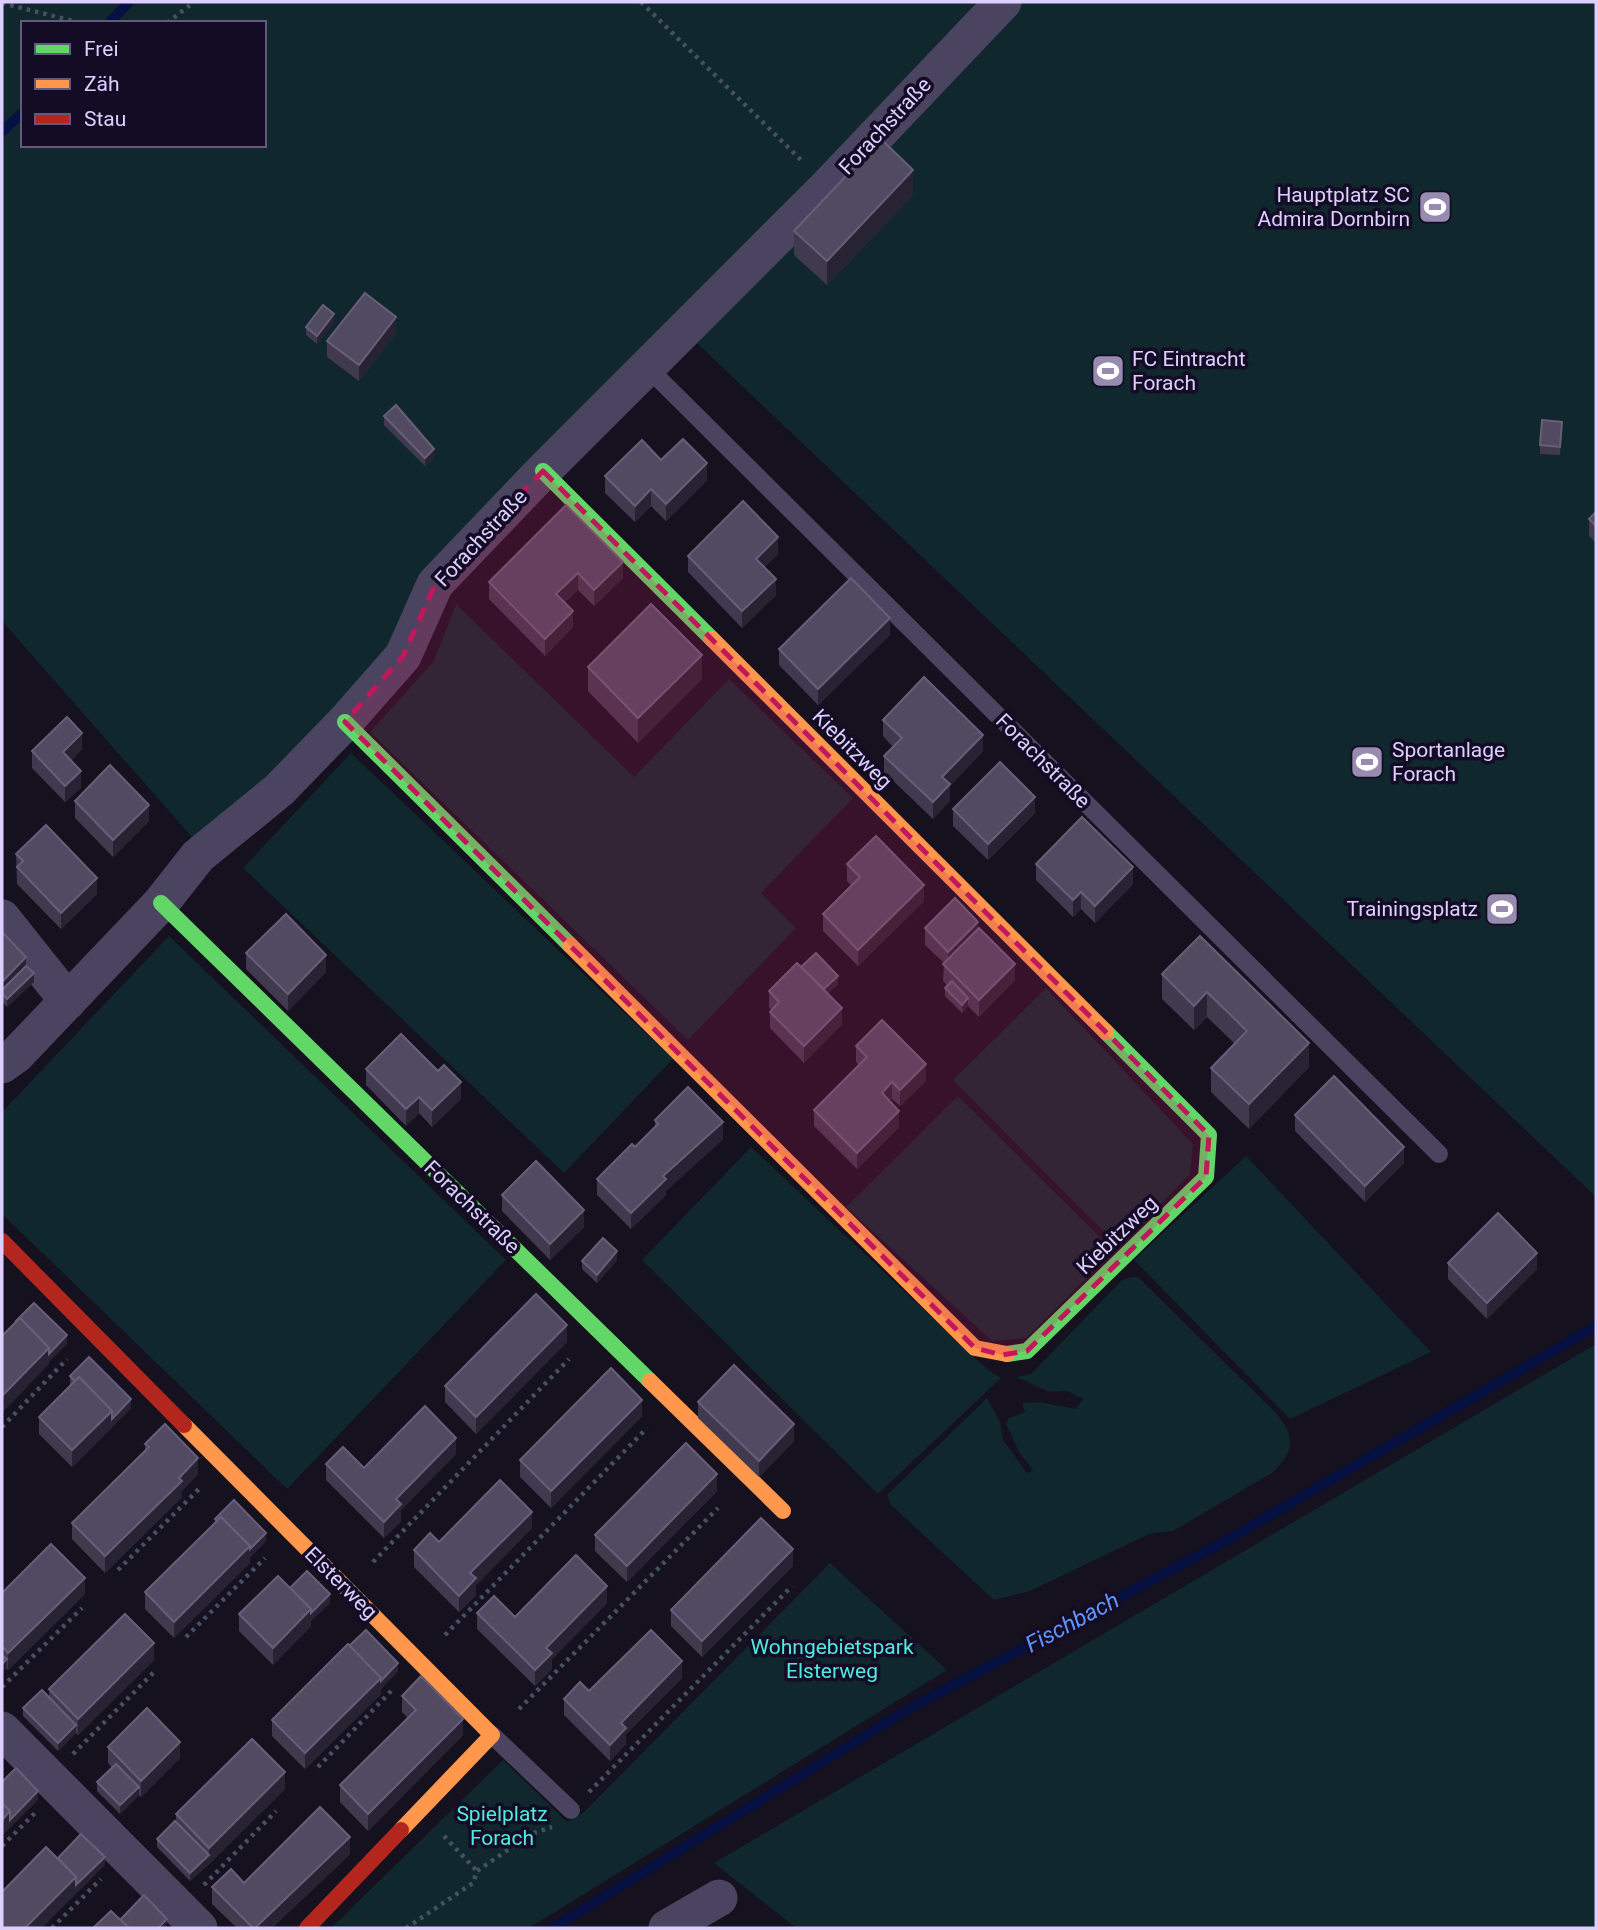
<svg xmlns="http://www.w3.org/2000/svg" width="1598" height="1930" font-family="Roboto,sans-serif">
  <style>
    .green { fill: #0f272d; fill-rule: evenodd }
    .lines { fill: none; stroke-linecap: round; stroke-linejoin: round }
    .stream { stroke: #061041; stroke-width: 10 }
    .path { stroke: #455062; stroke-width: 4.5; stroke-dasharray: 3.5 5; stroke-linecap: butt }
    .lane { stroke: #4b4460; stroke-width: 18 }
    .street { stroke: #4b4460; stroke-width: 37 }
    .fast { stroke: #63d668; stroke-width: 16 }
    .slow { stroke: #ff974d; stroke-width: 16 }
    .jam { stroke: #b3261e; stroke-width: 16 }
    .wall { fill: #413a4e }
    .shaded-wall { fill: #282333 }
    .building { fill: #524a61; stroke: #675f7a; stroke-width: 2 }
    .marked { fill: #c2185b; fill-opacity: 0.2; stroke: #c2185b; stroke-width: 5; stroke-dasharray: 14 9; stroke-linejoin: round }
    .labels { text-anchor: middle; stroke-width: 7; stroke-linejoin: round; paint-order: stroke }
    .street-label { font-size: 21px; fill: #ddcfff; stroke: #140b24 }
    .poi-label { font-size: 21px; fill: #ddcfff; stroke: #140b24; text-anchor: end }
    .park-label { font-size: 21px; fill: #4eece0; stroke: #140b24 }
    .water-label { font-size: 23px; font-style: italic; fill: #5d97ff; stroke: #140b24 }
  </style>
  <rect width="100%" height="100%" fill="#15111e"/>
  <g class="green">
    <path d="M2,2H1596V1197L680,327L394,657L198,844L2,621ZM23,23H264V145H23Z"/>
    <polygon points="456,604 634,777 729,679 853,798 761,893 796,928 688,1040 370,732 434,661"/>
    <polygon points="351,753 673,1059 564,1173 243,868"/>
    <polygon points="169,936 506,1260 287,1489 2,1214 2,1112"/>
    <polygon points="1046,988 1193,1144 1190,1174 1119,1247 953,1080"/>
    <polygon points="958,1096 1114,1251 1026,1338 992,1341 846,1207"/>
    <polygon points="751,1147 986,1368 1001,1378 878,1494 642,1260"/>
    <polygon points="1246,1156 1431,1352 1290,1419 1134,1260"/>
    <path d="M1131,1277H1138L1275,1412C1295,1435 1296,1451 1272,1473L1173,1531L1149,1534L1030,1591L994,1600L891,1505L887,1495L987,1398L1000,1422L1003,1440L1027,1473L1033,1470L1019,1452L1006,1424L1009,1418L1025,1412L1022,1403L1039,1402L1076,1409L1083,1399L1067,1391L1049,1392L1016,1377L1031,1374L1122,1280Z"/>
    <polygon points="1596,1344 1596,1928 796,1928 714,1863"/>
    <polygon points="830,1563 947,1670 529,1928 331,1928 503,1760 567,1822 584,1812"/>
  </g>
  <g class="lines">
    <g class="stream">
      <polyline points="109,23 129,2"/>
      <polyline points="2,132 23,112"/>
      <polyline points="553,1928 912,1707 1222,1543 1596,1326"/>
    </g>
    <g class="path">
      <polyline points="641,2 802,161"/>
      <polyline points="2,3 81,23"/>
      <polyline points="167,23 194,2"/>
      <polyline points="2,1427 67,1359"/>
      <polyline points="373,1562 569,1359"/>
      <polyline points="118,1570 199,1489"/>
      <polyline points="445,1635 647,1428"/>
      <polyline points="186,1637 265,1558"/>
      <polyline points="2,1687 82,1608"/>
      <polyline points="519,1709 718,1508"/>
      <polyline points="73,1754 156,1670"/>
      <polyline points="318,1767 393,1689"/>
      <polyline points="589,1792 792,1586"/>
      <polyline points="444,1836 477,1871"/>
      <polyline points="2,1846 36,1812"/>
      <polyline points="204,1885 276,1811"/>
      <polyline points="52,1928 101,1879"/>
      <polyline points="406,1928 473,1883 477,1871 531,1834 552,1827"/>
    </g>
    <g class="lane">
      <polyline points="647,367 1439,1154"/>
      <polyline points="492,1735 571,1810"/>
    </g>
    <g class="street">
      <polyline points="2,918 68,1001"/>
      <polyline points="2,1065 16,1055 161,903 198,856 279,790 345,722 403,656 435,584 543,471 828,186 1003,2"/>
      <polyline points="2,1730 199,1928"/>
      <polyline points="667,1928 719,1898"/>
    </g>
    <g class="fast">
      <polyline points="543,471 712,639"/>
      <polyline points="345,722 570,945"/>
      <polyline points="161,903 650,1381"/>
      <polyline points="1007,1354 1027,1351 1206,1177 1209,1135 1106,1032"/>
    </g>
    <g class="slow">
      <polyline points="712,639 1106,1032"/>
      <polyline points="570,945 975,1348 1007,1354"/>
      <polyline points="650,1381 783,1511"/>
      <polyline points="184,1425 492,1735 401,1830"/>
    </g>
    <g class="jam">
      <polyline points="2,1241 184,1425"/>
      <polyline points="307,1928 401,1830"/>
    </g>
  </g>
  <g class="wall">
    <polygon points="913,195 827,285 794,255 794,231"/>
    <polygon points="334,322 317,344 306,335 306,327"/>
    <polygon points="396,333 359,381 327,357 327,341"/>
    <polygon points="384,416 434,458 425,466 384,425"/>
    <polygon points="1562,430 1560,455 1540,454 1540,445"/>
    <polygon points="661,460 707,480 666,521 651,506 635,522 605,493 605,476"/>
    <polygon points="566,505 623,578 594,606 578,590 565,602 573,627 545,656 489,599 489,582"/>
    <polygon points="1596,512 1596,543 1589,536 1589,519"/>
    <polygon points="778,554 764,567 776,595 742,628 688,572 688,556"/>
    <polygon points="890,635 818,705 779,665 779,649"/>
    <polygon points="588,667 702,679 638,743 588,691"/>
    <polygon points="883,720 983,751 950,786 950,801 933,819 884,772 884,756 893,747 883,736"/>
    <polygon points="82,749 71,761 81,788 65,802 32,768 32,751"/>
    <polygon points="75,801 149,821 113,857 75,818"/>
    <polygon points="953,809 1035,813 988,860 953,826"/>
    <polygon points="16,854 97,894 61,929 17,884"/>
    <polygon points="847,864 924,901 858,966 823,931 823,914 852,886 847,881"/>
    <polygon points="1036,864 1133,884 1095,923 1081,909 1073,917 1036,880"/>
    <polygon points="925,928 978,929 1015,980 979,1017 968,1006 962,1013 945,996 945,988 948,986 943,981 944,963 925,945"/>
    <polygon points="2,932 26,966 34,982 7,1007 2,1001"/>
    <polygon points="1200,936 1309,1067 1249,1129 1211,1092 1211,1068 1235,1044 1207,1017 1194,1030 1162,999 1162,974"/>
    <polygon points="246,953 326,972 288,1011 246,969"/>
    <polygon points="801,967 838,984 828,993 842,1024 804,1063 770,1028 770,1012 771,1010 769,1007 769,991"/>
    <polygon points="856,1046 926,1081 900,1106 892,1099 890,1101 899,1127 857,1169 814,1126 814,1110 859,1065 856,1062"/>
    <polygon points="366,1069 461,1099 432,1127 419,1113 406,1126 366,1085"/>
    <polygon points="1295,1115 1404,1163 1365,1202 1295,1131"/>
    <polygon points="655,1120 723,1139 666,1191 666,1195 631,1229 597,1195 597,1179 635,1147 655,1127"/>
    <polygon points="502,1195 584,1227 550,1260 502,1211"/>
    <polygon points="617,1260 597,1283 582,1269 582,1261"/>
    <polygon points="1448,1263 1537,1269 1487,1319 1448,1279"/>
    <polygon points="567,1342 476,1434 445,1402 445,1386"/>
    <polygon points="70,1376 131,1408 72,1467 39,1434 39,1417 71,1386 70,1384"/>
    <polygon points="698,1402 794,1441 759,1477 698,1418"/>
    <polygon points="642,1416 551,1508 520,1477 520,1460"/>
    <polygon points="145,1444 198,1474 182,1491 182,1497 105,1573 72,1539 72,1523 145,1451"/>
    <polygon points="456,1454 401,1510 401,1521 384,1538 326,1480 326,1464 364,1468"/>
    <polygon points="717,1491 627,1582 595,1551 595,1535"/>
    <polygon points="215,1519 266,1541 250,1557 250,1563 174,1638 145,1609 145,1592 215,1523"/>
    <polygon points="532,1528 476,1585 476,1595 459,1612 414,1567 414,1550 439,1542"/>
    <polygon points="793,1566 702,1657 671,1626 671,1610"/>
    <polygon points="290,1588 330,1603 311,1621 311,1626 273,1665 239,1631 239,1614"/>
    <polygon points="2,1593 85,1594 8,1670 6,1668 2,1672"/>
    <polygon points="607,1603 552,1659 552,1669 535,1686 477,1629 477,1613 515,1617"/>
    <polygon points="349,1646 398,1671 381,1689 381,1694 305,1769 272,1736 272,1720"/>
    <polygon points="154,1660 78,1735 76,1733 58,1751 23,1716 23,1708 49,1697 49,1689"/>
    <polygon points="682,1678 626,1734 626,1744 610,1761 564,1715 564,1699 589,1691"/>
    <polygon points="402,1696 463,1735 368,1831 340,1802 340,1785 408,1718 402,1712"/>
    <polygon points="108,1747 180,1758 141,1797 139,1795 120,1814 97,1791 97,1782 112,1768 108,1763"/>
    <polygon points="285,1789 209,1864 190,1881 157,1847 157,1839 176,1822 176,1814"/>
    <polygon points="350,1854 272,1928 237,1928 212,1904 212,1887 244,1883"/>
  </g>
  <g class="shaded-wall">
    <polygon points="913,170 913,195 827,285 827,261"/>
    <polygon points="334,314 334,322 317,344 317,336"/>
    <polygon points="396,317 396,333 359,381 359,365"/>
    <polygon points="434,449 434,458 425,466 425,458"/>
    <polygon points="707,463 707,480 666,521 666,504"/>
    <polygon points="651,489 651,506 635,522 635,506"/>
    <polygon points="778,537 778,554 756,576 756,559"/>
    <polygon points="623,562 623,578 594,606 594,590"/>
    <polygon points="578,573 578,590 556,610 556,594"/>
    <polygon points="776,579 776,595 742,628 742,611"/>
    <polygon points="573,611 573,627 545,656 545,639"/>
    <polygon points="890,618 890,635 818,705 818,689"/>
    <polygon points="702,655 702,679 638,743 638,718"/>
    <polygon points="82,733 82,749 63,769 63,752"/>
    <polygon points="983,735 983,751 950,786 950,801 933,819 933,802 942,777"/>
    <polygon points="81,771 81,788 65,802 65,786"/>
    <polygon points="1035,797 1035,813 988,860 988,844"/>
    <polygon points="149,805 149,821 113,857 113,840"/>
    <polygon points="1133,867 1133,884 1095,923 1095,906"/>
    <polygon points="97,878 97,894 61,929 61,913"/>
    <polygon points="924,885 924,901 858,966 858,950"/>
    <polygon points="1081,892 1081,909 1073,917 1073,900"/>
    <polygon points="978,922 978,938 948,968 948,952"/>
    <polygon points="326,955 326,972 288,1011 288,994"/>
    <polygon points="26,957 26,974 2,993 2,982"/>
    <polygon points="1015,964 1015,980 979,1017 979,1000"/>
    <polygon points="34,973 34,982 7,1007 7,999"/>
    <polygon points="838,976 838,984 820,1002 820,993"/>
    <polygon points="1207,992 1207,1017 1194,1030 1194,1006"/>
    <polygon points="968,998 968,1006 962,1013 962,1005"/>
    <polygon points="842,1008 842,1024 804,1063 804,1046"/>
    <polygon points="1309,1043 1309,1067 1249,1129 1249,1104"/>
    <polygon points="926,1064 926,1081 900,1106 900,1090"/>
    <polygon points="461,1082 461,1099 432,1127 432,1110"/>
    <polygon points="892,1082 892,1099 882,1110 882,1093"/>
    <polygon points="419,1097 419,1113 406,1126 406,1109"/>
    <polygon points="899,1111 899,1127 857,1169 857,1153"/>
    <polygon points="723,1122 723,1139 666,1191 666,1195 631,1229 631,1213 663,1176"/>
    <polygon points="1404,1147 1404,1163 1365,1202 1365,1186"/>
    <polygon points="584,1210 584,1227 550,1260 550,1244"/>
    <polygon points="617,1251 617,1260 597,1283 597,1275"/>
    <polygon points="1537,1253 1537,1269 1487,1319 1487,1303"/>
    <polygon points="567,1325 567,1342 476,1434 476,1417"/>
    <polygon points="67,1335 67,1344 49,1362 49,1364 2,1413 2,1396 49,1348"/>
    <polygon points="131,1399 131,1408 112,1427 112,1419"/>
    <polygon points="642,1400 642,1416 551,1508 551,1491"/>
    <polygon points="112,1411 112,1427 72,1467 72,1450"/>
    <polygon points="794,1424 794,1441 759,1477 759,1461"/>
    <polygon points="456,1438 456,1454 401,1510 401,1521 384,1538 384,1522 396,1499"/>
    <polygon points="198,1458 198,1474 182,1491 182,1497 105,1573 105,1556"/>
    <polygon points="717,1474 717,1491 627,1582 627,1566"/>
    <polygon points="532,1512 532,1528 476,1585 476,1595 459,1612 459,1596 470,1573"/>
    <polygon points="266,1533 266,1541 250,1557 250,1563 174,1638 174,1622 250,1546"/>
    <polygon points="793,1549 793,1566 702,1657 702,1641"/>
    <polygon points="85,1578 85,1594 8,1670 8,1653"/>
    <polygon points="607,1586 607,1603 552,1659 552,1669 535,1686 535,1670 546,1648"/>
    <polygon points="330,1594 330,1603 311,1621 311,1626 273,1665 273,1648 311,1609"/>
    <polygon points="154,1643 154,1660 78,1735 78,1719"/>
    <polygon points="7,1659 7,1668 2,1672 2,1664"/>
    <polygon points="682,1661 682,1678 626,1734 626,1744 610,1761 610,1745 621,1723"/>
    <polygon points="398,1663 398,1671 381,1689 381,1694 305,1769 305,1753 381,1678"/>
    <polygon points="463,1719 463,1735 368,1831 368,1814"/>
    <polygon points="76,1725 76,1733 58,1751 58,1743"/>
    <polygon points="180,1742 180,1758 141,1797 141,1781"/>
    <polygon points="285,1772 285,1789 209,1864 209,1848"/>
    <polygon points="139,1787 139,1795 120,1814 120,1805"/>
    <polygon points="38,1791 38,1800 2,1836 2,1820 10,1811"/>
    <polygon points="350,1837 350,1854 272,1928 255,1928"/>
    <polygon points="209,1855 209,1864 190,1881 190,1873"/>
    <polygon points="105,1857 105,1865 42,1928 25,1928 76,1877"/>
    <polygon points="167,1919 167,1927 166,1928 158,1928"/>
  </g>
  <g class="building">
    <polygon points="881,139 913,170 827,261 794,231"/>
    <polygon points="365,293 396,317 359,365 327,341"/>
    <polygon points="323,305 334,314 317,336 306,327"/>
    <polygon points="396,405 434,449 425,458 384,416"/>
    <polygon points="1542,420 1562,422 1560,447 1540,445"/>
    <polygon points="683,439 707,463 666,504 651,489 635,506 605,476 642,440 661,460"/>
    <polygon points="743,501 778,537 756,559 776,579 742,611 688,556"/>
    <polygon points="566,505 623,562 594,590 578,573 556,594 573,611 545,639 489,582"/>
    <polygon points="1596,512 1596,526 1589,519"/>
    <polygon points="851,578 890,618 818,689 779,649"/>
    <polygon points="651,604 702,655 638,718 588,667"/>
    <polygon points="924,677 983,735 942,777 950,784 933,802 884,756 902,738 883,720"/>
    <polygon points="67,717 82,733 63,752 81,771 65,786 32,751"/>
    <polygon points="1000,762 1035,797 988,844 953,809"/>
    <polygon points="110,765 149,805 113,840 75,801"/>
    <polygon points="1082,817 1133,867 1095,906 1081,892 1073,900 1036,864"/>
    <polygon points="46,825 97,878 61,913 17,867 23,861 16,854"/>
    <polygon points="876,836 924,885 858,950 823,914 860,877 847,864"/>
    <polygon points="955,898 978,922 948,952 925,928"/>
    <polygon points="286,914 326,955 288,994 246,953"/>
    <polygon points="979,928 1015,964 979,1000 943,964"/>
    <polygon points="2,932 26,957 2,982"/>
    <polygon points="1200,936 1309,1043 1249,1104 1211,1068 1247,1031 1207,992 1194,1006 1162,974"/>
    <polygon points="816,953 838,976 824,989 801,967"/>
    <polygon points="797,963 842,1008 804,1046 770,1012 779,1002 769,991"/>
    <polygon points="26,966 34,973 7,999 2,993 2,990"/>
    <polygon points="952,981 968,998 962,1005 945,988"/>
    <polygon points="882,1020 926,1064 900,1090 892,1082 882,1093 899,1111 857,1153 814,1110 867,1057 856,1046"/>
    <polygon points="401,1034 438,1071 444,1065 461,1082 432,1110 419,1097 406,1109 366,1069"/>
    <polygon points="1334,1076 1404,1147 1365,1186 1295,1115"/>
    <polygon points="688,1087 723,1122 663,1176 666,1179 631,1213 597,1179 632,1144 635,1147 658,1124 655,1120"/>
    <polygon points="536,1161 584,1210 550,1244 502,1195"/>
    <polygon points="1498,1213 1537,1253 1487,1303 1448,1263"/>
    <polygon points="603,1238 617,1251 597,1275 582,1261"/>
    <polygon points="536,1294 567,1325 476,1417 445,1386"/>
    <polygon points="34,1303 67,1335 49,1354 49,1348 20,1318 15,1322"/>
    <polygon points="20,1318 49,1348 2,1396 2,1336"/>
    <polygon points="89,1357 131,1399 112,1419 112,1411 79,1377 75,1382 70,1376"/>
    <polygon points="734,1365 794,1424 759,1461 698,1402"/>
    <polygon points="611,1368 642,1400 551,1491 520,1460"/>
    <polygon points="79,1377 112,1411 72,1450 39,1417"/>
    <polygon points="425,1406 456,1438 396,1499 401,1504 384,1522 326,1464 343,1447 364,1468"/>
    <polygon points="165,1424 198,1458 179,1478 182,1481 105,1556 72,1523 149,1447 145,1444"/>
    <polygon points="686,1443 717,1474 627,1566 595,1535"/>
    <polygon points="500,1480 532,1512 470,1573 476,1578 459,1596 414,1550 430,1533 439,1542"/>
    <polygon points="234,1500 266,1533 250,1549 250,1546 221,1517 217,1521 215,1519"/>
    <polygon points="221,1517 250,1546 174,1622 145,1592"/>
    <polygon points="761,1518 793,1549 702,1641 671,1610"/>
    <polygon points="51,1544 85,1578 8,1653 2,1646 2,1593"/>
    <polygon points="576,1555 607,1586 546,1648 552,1653 535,1670 477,1613 494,1596 515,1617"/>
    <polygon points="307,1571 330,1594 311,1613 311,1609 290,1588"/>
    <polygon points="278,1576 311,1609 273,1648 239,1614"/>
    <polygon points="125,1614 154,1643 78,1719 49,1689"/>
    <polygon points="366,1630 398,1663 381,1681 381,1678 349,1646"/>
    <polygon points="651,1630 682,1661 621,1723 626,1728 610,1745 564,1699 580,1682 589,1691"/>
    <polygon points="348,1644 381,1678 305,1753 272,1720"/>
    <polygon points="2,1655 7,1659 2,1664"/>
    <polygon points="421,1676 463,1719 368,1814 340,1785 416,1710 402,1696"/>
    <polygon points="42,1690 76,1725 58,1743 23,1708"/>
    <polygon points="147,1708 180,1742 141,1781 108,1747"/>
    <polygon points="252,1739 285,1772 209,1848 176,1814"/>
    <polygon points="116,1764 139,1787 120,1805 97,1782"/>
    <polygon points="16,1768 38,1791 10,1820 10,1811 2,1803 2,1782"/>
    <polygon points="2,1803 10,1811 2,1820"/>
    <polygon points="320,1807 350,1837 255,1928 253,1928 212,1887 231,1869 244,1883"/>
    <polygon points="175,1821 209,1855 190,1873 157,1839"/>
    <polygon points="81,1834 105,1857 76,1885 76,1877 58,1858"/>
    <polygon points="46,1847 76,1877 25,1928 2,1928 2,1892"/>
    <polygon points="144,1895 167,1919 158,1928 129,1928 120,1920"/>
    <polygon points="111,1911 129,1928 93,1928"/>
  </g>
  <path class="marked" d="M543,471L1209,1135L1206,1177L1027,1351L1002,1355L975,1348L345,722L403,656L435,584Z"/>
  <defs>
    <symbol id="stadium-square" viewBox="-11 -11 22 22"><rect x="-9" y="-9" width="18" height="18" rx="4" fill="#978cb0" stroke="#140b24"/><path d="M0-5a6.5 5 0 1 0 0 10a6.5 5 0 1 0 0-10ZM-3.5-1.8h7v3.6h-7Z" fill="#fff"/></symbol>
  </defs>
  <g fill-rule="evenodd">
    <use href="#stadium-square" x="1416" y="188" width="38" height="38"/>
    <use href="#stadium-square" x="1089" y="352" width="38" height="38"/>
    <use href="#stadium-square" x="1348" y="743" width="38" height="38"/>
    <use href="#stadium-square" x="1483" y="890" width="38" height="38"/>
  </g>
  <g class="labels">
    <g class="street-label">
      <text transform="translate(885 126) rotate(-47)" y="7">Forachstraße</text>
      <text transform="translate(481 538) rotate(-47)" y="7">Forachstraße</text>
      <text transform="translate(852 749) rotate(45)" y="7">Kiebitzweg</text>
      <text transform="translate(1043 761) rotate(45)" y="7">Forachstraße</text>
      <text transform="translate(472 1207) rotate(44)" y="7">Forachstraße</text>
      <text transform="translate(1117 1235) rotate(-44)" y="7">Kiebitzweg</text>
      <text transform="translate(341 1583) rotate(45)" y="7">Elsterweg</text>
    </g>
    <g class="poi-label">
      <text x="1410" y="202">Hauptplatz SC<tspan x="1410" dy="24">Admira Dornbirn</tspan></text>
      <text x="1132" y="366" text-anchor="start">FC Eintracht<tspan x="1132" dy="24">Forach</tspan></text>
      <text x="1392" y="757" text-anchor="start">Sportanlage<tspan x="1392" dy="24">Forach</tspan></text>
      <text x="1478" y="916">Trainingsplatz</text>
    </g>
    <g class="park-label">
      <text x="832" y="1654">Wohngebietspark<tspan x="832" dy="24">Elsterweg</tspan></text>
      <text x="502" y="1821">Spielplatz<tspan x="502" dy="24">Forach</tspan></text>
    </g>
    <g class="water-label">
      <text transform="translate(1072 1622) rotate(-28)" y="8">Fischbach</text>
    </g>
  </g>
  <rect width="1598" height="1930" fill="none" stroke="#ddcfff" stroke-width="7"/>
  <rect x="21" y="21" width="245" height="126" fill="#140b24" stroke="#64597c" stroke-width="2"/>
  <rect x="35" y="44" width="35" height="10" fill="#63d668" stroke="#64597c" stroke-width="2"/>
  <text x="84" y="56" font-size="21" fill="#ddcfff">Frei</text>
  <rect x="35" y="79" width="35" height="10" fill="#ff974d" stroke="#64597c" stroke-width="2"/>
  <text x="84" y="91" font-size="21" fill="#ddcfff">Zäh</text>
  <rect x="35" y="114" width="35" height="10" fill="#b3261e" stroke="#64597c" stroke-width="2"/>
  <text x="84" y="126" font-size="21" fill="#ddcfff">Stau</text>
</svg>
